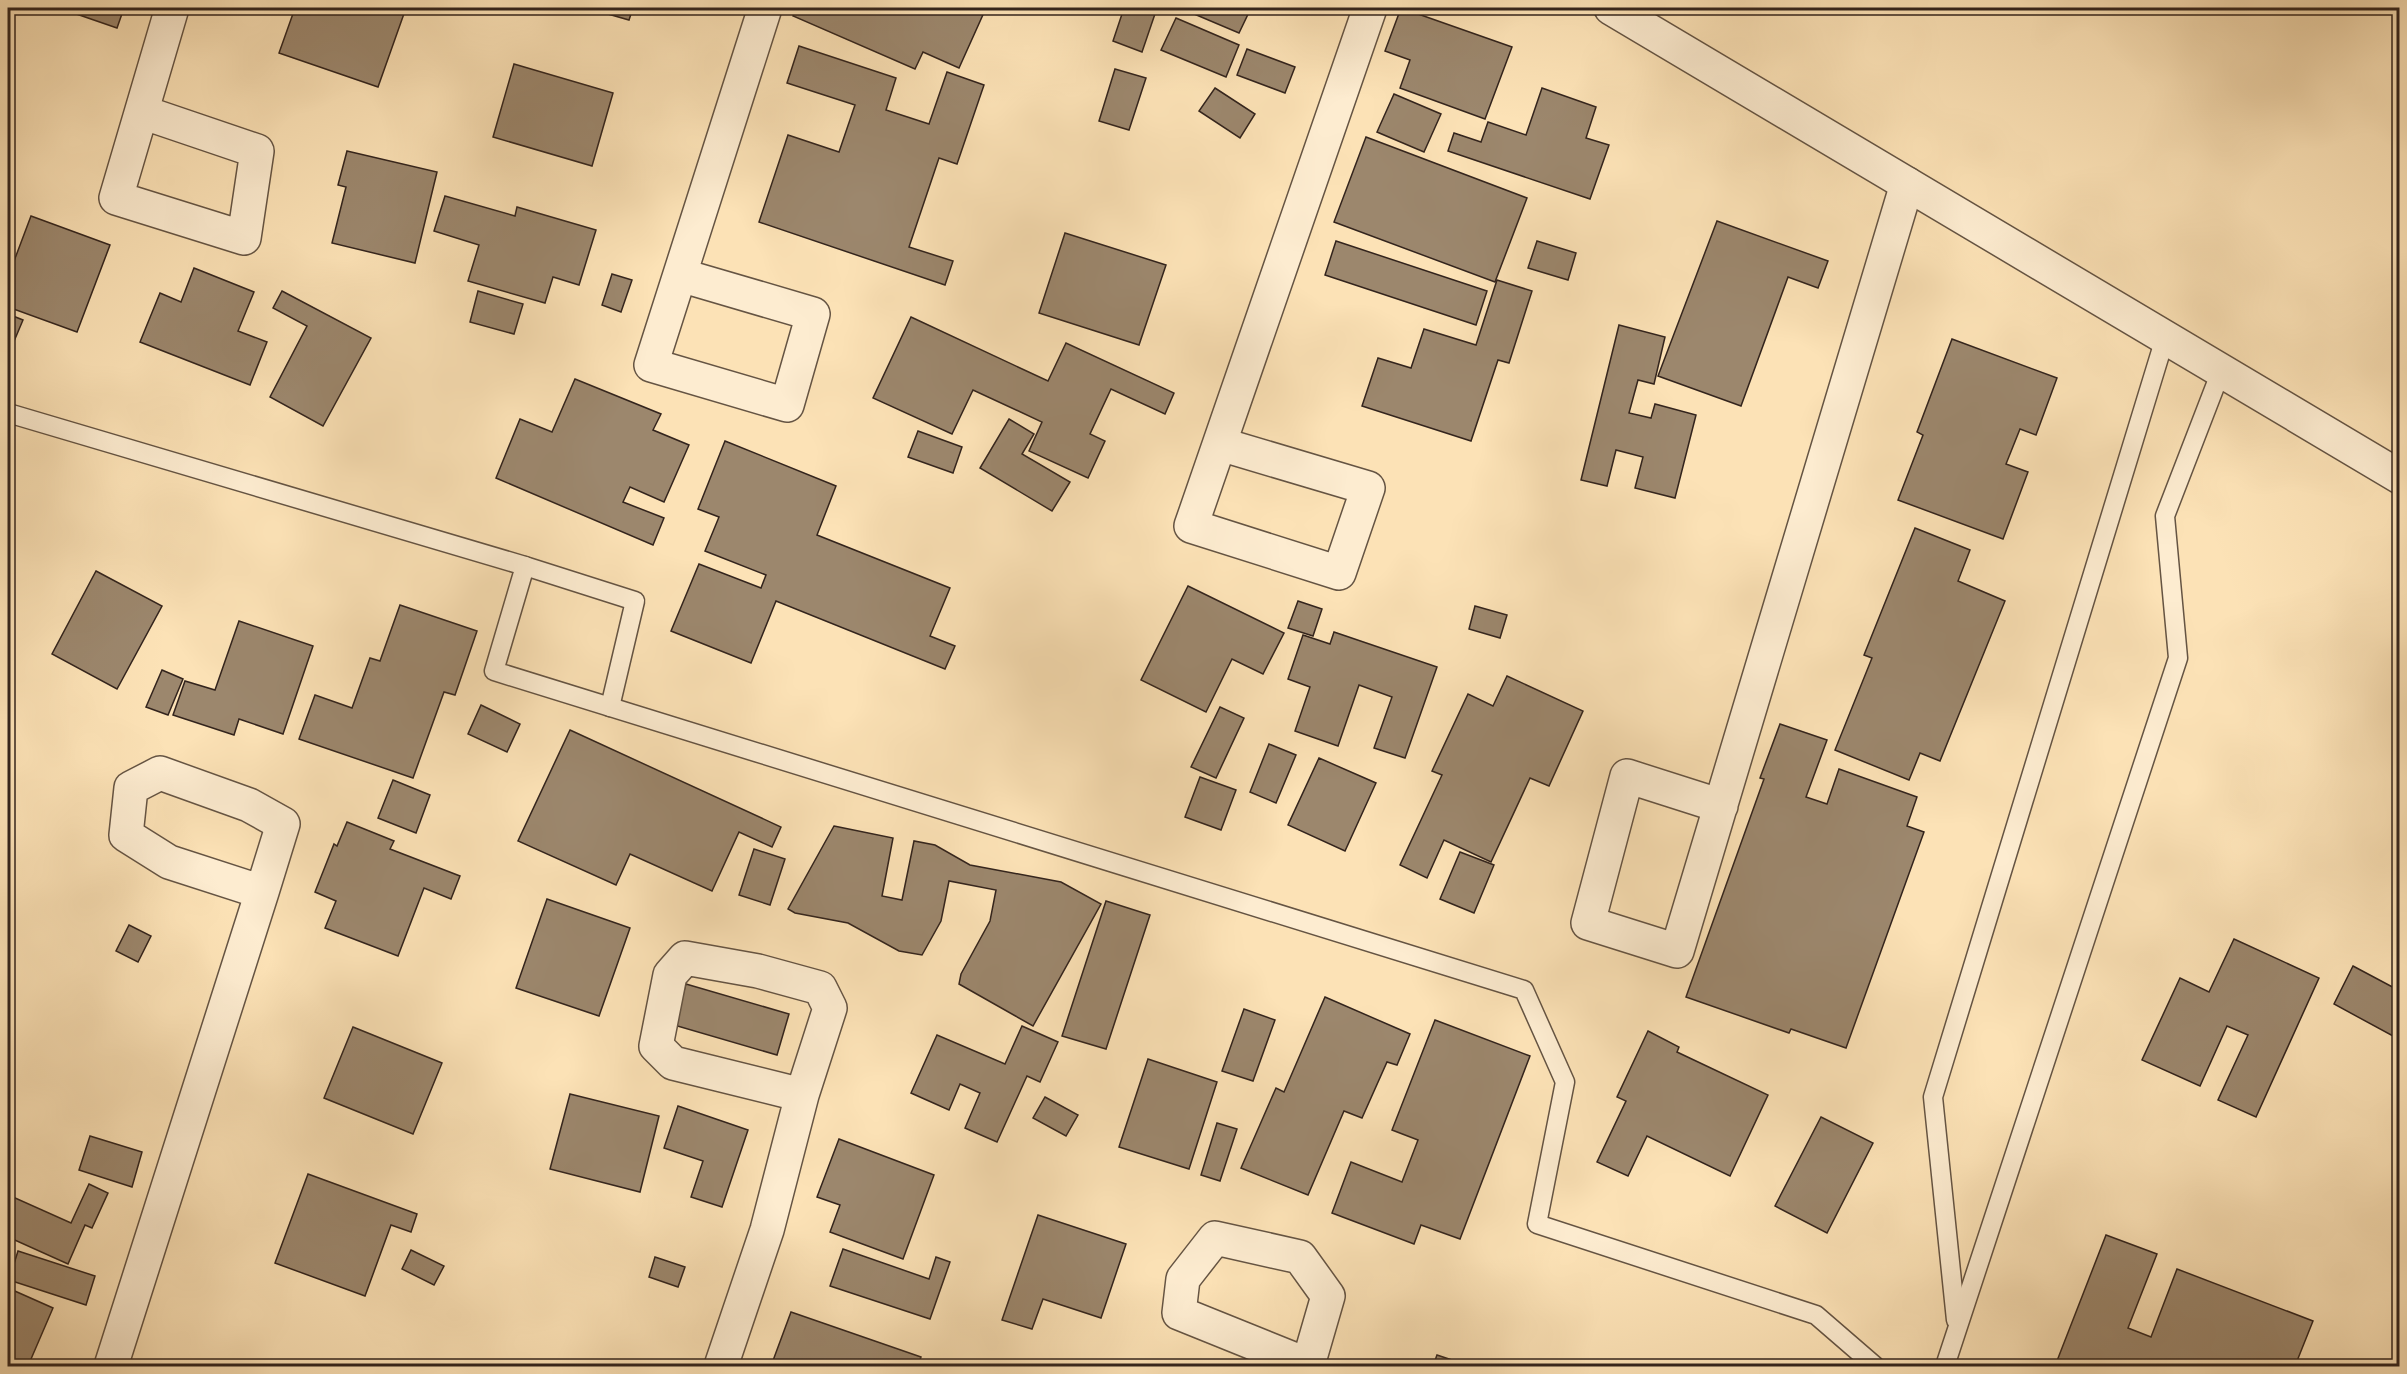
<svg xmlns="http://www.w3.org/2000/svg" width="2407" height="1374" font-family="Vollkorn,serif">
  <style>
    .building { fill: #9c876d; stroke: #33241d; stroke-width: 1.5 }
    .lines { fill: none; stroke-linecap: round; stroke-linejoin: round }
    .lane-casing { stroke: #655443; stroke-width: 21 }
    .street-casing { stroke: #655443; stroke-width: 36 }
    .lane { stroke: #fdecd0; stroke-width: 18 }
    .street { stroke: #fdecd0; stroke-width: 33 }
  </style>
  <rect width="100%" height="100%" fill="#fce2b6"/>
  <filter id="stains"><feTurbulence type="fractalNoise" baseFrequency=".00333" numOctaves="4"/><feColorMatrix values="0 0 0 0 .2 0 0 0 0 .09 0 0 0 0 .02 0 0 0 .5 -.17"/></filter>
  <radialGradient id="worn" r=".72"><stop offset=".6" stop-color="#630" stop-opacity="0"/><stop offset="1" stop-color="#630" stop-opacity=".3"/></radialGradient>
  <g class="building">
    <polygon points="59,8 124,8 117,28"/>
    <polygon points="295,8 406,8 378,87 279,53"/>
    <polygon points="587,8 633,8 629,20"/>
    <polygon points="797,8 986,8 959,68 923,52 915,69 793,16"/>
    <polygon points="1124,8 1157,8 1142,52 1113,41"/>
    <polygon points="1180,8 1251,8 1239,33"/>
    <polygon points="1401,8 1512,47 1485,119 1400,88 1410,60 1385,51"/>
    <polygon points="1176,18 1239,45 1226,77 1161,50"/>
    <polygon points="799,46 896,78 886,110 929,124 947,72 984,85 957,164 939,158 909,247 953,261 945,285 759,222 788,135 839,152 855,105 787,83"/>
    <polygon points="1247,49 1295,67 1285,93 1237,75"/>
    <polygon points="514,64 613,93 592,166 493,137"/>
    <polygon points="1115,69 1146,78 1129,130 1099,121"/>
    <polygon points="1215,88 1255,114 1240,138 1199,111"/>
    <polygon points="1542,88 1596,107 1586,138 1609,145 1590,199 1448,151 1454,133 1481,142 1488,122 1526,135"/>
    <polygon points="1394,94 1441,114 1424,152 1377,132"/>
    <polygon points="1366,137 1527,198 1495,282 1334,222"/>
    <polygon points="347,151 437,172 415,263 332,243 346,187 338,185"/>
    <polygon points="445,196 515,216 517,207 596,230 579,285 553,277 545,303 468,281 479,245 434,231"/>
    <polygon points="31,216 110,245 77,332 8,307 8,277"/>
    <polygon points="1717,221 1828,261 1818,288 1788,277 1741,406 1658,376"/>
    <polygon points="1065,233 1166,265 1139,345 1039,313"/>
    <polygon points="1336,241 1487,291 1476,325 1325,275"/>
    <polygon points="1537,241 1576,253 1568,280 1528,268"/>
    <polygon points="194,268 254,292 238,331 267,342 250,385 140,342 160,293 181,302"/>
    <polygon points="612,274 632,280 621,312 602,305"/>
    <polygon points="1497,280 1532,291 1509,363 1498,360 1471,441 1362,406 1378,358 1411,368 1424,329 1476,345"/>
    <polygon points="282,291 371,338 323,426 270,397 307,326 273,308"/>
    <polygon points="478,291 523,304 514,334 470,322"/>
    <polygon points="8,314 23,320 12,346 8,344"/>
    <polygon points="911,317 1048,381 1066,343 1174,393 1165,414 1111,389 1090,434 1105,441 1088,478 1029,451 1042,422 973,390 952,434 873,398"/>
    <polygon points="1619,325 1665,337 1654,384 1638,380 1629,413 1651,418 1655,404 1696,415 1675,498 1635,488 1643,457 1616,450 1607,486 1581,480"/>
    <polygon points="1952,339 2057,378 2036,435 2020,429 2006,464 2028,472 2003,539 1898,500 1923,435 1917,432"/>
    <polygon points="575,379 661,414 653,430 689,445 664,502 630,487 623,502 664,518 653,545 496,478 520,419 552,432"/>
    <polygon points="1009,419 1034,434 1022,454 1070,482 1052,511 980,468"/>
    <polygon points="918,431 962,447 953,473 908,457"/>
    <polygon points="725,441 836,486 817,535 950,588 930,636 955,646 945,669 776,601 751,663 671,631 699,564 761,588 766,575 705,551 719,517 698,509"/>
    <polygon points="1915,528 1970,550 1958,581 2005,601 1940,761 1920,753 1909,780 1835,750 1872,658 1864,655"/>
    <polygon points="96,571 162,606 117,689 52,654"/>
    <polygon points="1188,586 1284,633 1263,674 1232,659 1206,712 1141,680"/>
    <polygon points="1298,601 1322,609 1313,636 1288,628"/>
    <polygon points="400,605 477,631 455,695 444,692 413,778 299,739 315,695 352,708 370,658 380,661"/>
    <polygon points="1475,606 1507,615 1500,638 1469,629"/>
    <polygon points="239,621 313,646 283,734 239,719 234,735 173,715 185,681 215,690"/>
    <polygon points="1334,632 1437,667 1405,758 1374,748 1392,697 1359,685 1338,746 1295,731 1310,687 1288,679 1303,635 1330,644"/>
    <polygon points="162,670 183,679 168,715 146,707"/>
    <polygon points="1507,676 1583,711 1549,786 1530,778 1491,862 1444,840 1427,878 1400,865 1442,775 1432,771 1468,694 1493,706"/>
    <polygon points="481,705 520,724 507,752 468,734"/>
    <polygon points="1220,707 1244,718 1216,778 1191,767"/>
    <polygon points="1780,724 1827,740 1806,797 1827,804 1839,769 1917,797 1907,826 1924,832 1846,1048 1791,1029 1789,1033 1686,997 1764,779 1760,778"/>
    <polygon points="570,730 781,827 772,847 739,832 712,891 630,854 616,885 518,841"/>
    <polygon points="1269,744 1296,755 1276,803 1250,792"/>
    <polygon points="1319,758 1376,783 1345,851 1288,825"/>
    <polygon points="1200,777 1236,790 1221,830 1185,817"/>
    <polygon points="393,780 430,795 416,833 378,818"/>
    <polygon points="347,822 394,841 390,849 460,876 451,899 424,888 398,956 325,928 336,901 315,892 334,844 337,846"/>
    <polygon points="834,826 893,838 882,896 902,900 914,841 935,845 970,865 1061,882 1101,904 1033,1026 959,984 961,974 990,921 996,890 949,881 941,921 922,955 899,951 848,923 795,913 788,909"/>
    <polygon points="754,849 785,859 770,905 739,895"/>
    <polygon points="1460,852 1494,865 1474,913 1440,899"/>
    <polygon points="547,899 630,928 599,1016 516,988"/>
    <polygon points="1106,901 1150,915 1106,1049 1062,1036"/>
    <polygon points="129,925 151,936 138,962 116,951"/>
    <polygon points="2234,939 2319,978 2256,1117 2218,1100 2248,1035 2227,1026 2200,1086 2142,1060 2180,978 2209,992"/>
    <polygon points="2353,966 2400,991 2400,1024 2393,1036 2334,1004"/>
    <polygon points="686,984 789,1014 777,1055 674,1025"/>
    <polygon points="1325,997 1410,1034 1397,1065 1387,1062 1362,1118 1344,1111 1308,1195 1241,1168 1276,1088 1284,1092"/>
    <polygon points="1244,1009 1275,1020 1253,1081 1222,1071"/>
    <polygon points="1435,1020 1530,1056 1460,1239 1421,1225 1414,1244 1332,1213 1351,1162 1402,1182 1418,1140 1392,1130"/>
    <polygon points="1022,1026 1058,1042 1040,1082 1027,1076 997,1142 965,1128 980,1093 960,1084 949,1110 911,1093 937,1035 1005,1064"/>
    <polygon points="353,1027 442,1063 413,1134 324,1098"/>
    <polygon points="1648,1031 1679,1047 1677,1052 1768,1095 1730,1176 1647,1136 1628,1176 1597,1162 1626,1101 1617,1097"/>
    <polygon points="1148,1059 1217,1082 1189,1169 1119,1147"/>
    <polygon points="570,1094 659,1116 640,1192 550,1169"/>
    <polygon points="1045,1097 1078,1115 1066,1136 1033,1118"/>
    <polygon points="678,1106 748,1130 722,1207 691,1197 703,1161 664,1148"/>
    <polygon points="1821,1117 1873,1143 1827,1233 1775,1206"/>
    <polygon points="1217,1123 1237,1129 1220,1181 1201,1175"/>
    <polygon points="90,1136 142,1152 132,1187 79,1170"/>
    <polygon points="839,1139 934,1175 903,1259 830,1232 840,1205 817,1197"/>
    <polygon points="308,1174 417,1214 411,1232 391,1225 365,1296 275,1263"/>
    <polygon points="89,1184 108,1193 92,1228 85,1225 68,1264 8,1237 8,1210 13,1197 71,1223"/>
    <polygon points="1038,1215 1126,1244 1101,1318 1043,1299 1032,1329 1002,1320"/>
    <polygon points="2106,1235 2157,1254 2128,1328 2151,1337 2177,1269 2313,1321 2295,1366 2055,1366"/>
    <polygon points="843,1249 929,1279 936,1257 950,1262 930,1319 830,1286"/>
    <polygon points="411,1250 444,1266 434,1285 402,1269"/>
    <polygon points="18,1251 95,1276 86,1305 9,1280"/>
    <polygon points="655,1257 685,1267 678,1287 649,1277"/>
    <polygon points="8,1288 53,1308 28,1366 8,1366"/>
    <polygon points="791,1312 921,1357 918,1366 771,1366"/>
    <polygon points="1437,1355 1470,1366 1433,1366"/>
  </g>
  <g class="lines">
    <defs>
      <g id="lane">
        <polyline points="8,413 525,566 494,671 1524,990 1565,1082 1537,1224 1816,1315 1875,1366"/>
        <polyline points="525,566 635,601 610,707"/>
        <polyline points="1956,1320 1933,1097 2165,338"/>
        <polyline points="1945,1366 2178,658 2165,516 2221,371"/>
      </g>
      <g id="street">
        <polyline points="1611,8 2400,477"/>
        <polyline points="142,112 257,151 244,238 116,198 172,8"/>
        <polyline points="680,275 813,314 787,405 651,365 765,8"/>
        <polyline points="1220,444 1368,488 1339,573 1191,526 1370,8"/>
        <polyline points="1721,806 1627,776 1588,923 1677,951 1907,184"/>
        <polyline points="111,1366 262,892 283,824 249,805 160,773 131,788 126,835 169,862 262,892"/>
        <polyline points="721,1366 767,1230 802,1095 830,1008 820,988 758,971 685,958 670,975 656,1046 673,1063 802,1095"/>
        <polyline points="1308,1366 1308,1365 1328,1296 1300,1257 1215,1238 1183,1279 1179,1313 1308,1365"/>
      </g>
    </defs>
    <use href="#lane" class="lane-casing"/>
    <use href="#street" class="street-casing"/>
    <use href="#lane" class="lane"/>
    <use href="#street" class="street"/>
  </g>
  <rect width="2407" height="1374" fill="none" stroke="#fce2b6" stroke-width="30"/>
  <rect x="9" y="9" width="2389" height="1356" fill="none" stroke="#33241d" stroke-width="3"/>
  <rect x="15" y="15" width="2377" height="1344" fill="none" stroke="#33241d" stroke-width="1.5"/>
  <rect width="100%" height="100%" filter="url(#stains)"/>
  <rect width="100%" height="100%" fill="url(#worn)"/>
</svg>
